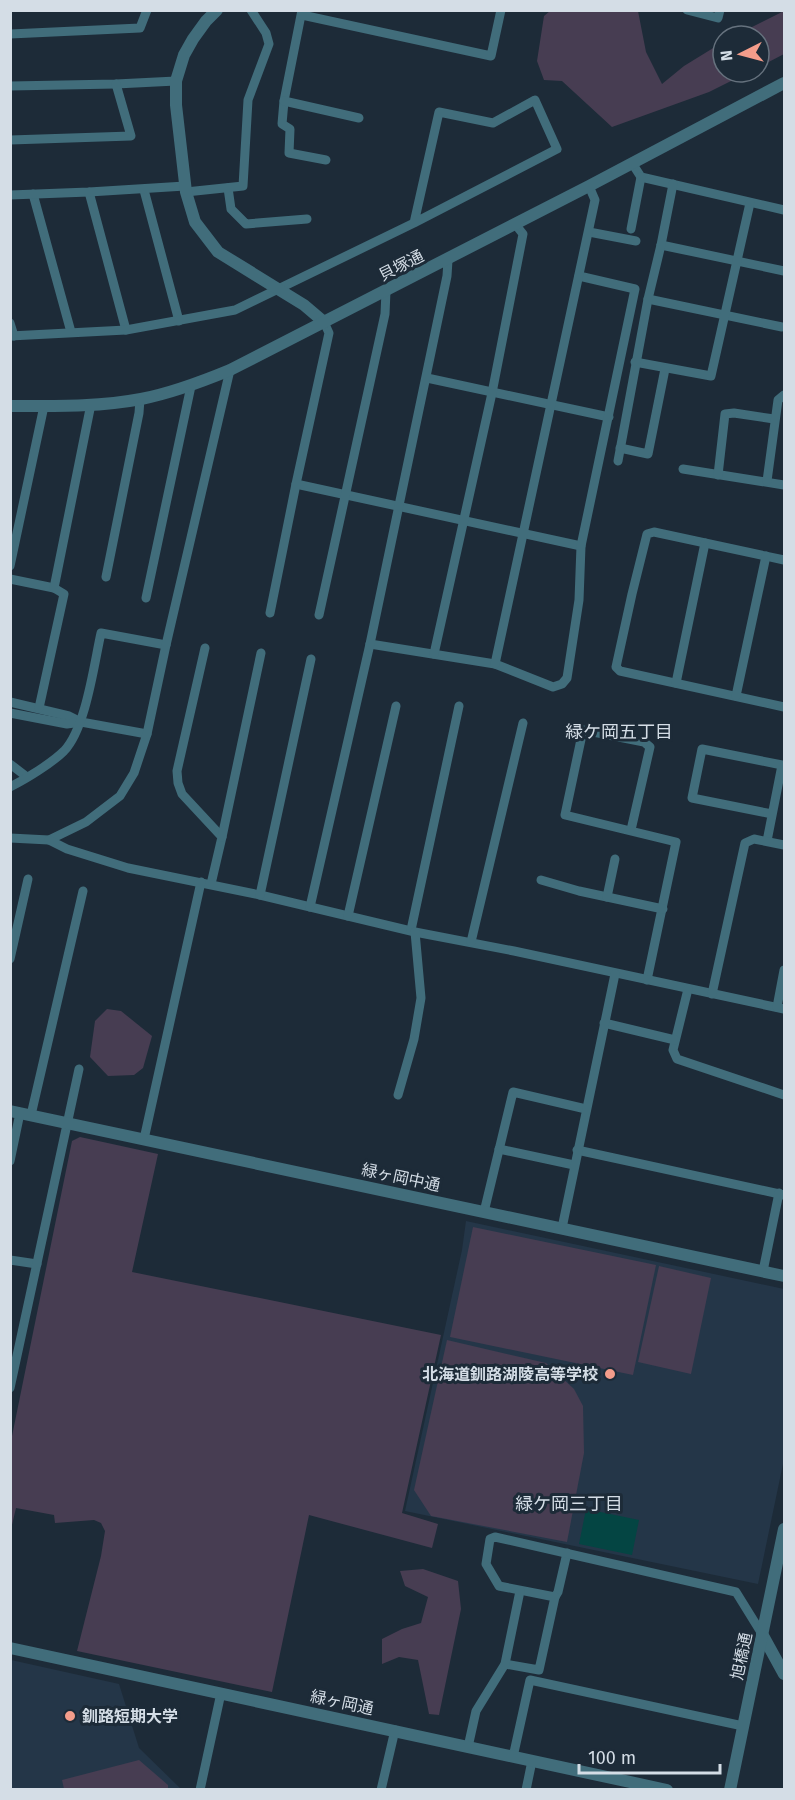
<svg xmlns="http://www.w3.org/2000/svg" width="795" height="1800" font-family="'Fira Sans','Noto Sans JP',sans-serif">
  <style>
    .built { fill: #243648 }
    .green { fill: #473d52 }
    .water { fill: #044543 }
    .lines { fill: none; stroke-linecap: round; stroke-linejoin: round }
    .minor { stroke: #416d7b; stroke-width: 9 }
    .tertiary { stroke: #416d7b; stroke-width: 12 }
    .poi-dot { fill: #f49d8b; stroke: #1d2b38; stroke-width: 2 }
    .labels { text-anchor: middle; stroke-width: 6; stroke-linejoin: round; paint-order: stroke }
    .street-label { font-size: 16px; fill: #d4dde6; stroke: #1d2b38 }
    .poi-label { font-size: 16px; font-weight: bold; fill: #d4dde6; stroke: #1d2b38; text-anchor: end }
    .neighbourhood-label { font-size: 18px; fill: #d4dde6; stroke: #1d2b38 }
  </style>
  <rect width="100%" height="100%" fill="#1d2b38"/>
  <g class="built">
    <polygon points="466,1221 784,1289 784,1459 758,1584 405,1511 462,1250"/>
    <polygon points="11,1660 119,1684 139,1748 181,1789 11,1790"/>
  </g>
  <g class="green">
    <polygon points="550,11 638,11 646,52 662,84 684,66 723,42 723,72 749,72 709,92 612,127 562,81 544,80 537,61 544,16"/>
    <polygon points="784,11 784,54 759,67 759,36 734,36"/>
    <polygon points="107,1009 121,1011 152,1036 143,1068 134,1075 108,1076 90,1057 95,1021"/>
    <polygon points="80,1137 158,1154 132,1272 441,1335 402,1513 438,1524 432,1548 309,1515 272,1692 77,1651 101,1556 105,1531 101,1523 94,1520 55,1523 54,1515 16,1508 11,1529 11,1441 72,1141"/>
    <polygon points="473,1227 656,1265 633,1375 450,1337"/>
    <polygon points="659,1266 711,1278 691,1374 638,1362"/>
    <polygon points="447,1340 546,1363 574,1389 583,1406 584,1453 567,1542 431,1516 414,1490"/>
    <polygon points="423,1569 458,1581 461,1609 439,1715 429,1714 418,1660 399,1657 382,1664 382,1639 402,1629 421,1623 428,1597 405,1586 400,1571"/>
    <polygon points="139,1760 168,1785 168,1789 64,1789 62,1780"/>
  </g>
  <polygon class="water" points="586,1509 639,1520 632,1555 579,1544"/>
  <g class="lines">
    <g class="minor">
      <polyline points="302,10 284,101 282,124 290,129 289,153 326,160"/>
      <polyline points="687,10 718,18 720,10"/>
      <polyline points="302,15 491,56 501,10"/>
      <polyline points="10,34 140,28 147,10"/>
      <polyline points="10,86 116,84 176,81"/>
      <polyline points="284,101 359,118"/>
      <polyline points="10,140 131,136 116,84"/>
      <polyline points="632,163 641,177 784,210"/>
      <polyline points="228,188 231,209 246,224 307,219"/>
      <polyline points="144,190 179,321"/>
      <polyline points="89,192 126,330"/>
      <polyline points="186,192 243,186 248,100 269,44 266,33 251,10"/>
      <polyline points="33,194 71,332"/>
      <polyline points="10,195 89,192 185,186"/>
      <polyline points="631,229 641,177"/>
      <polyline points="589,232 636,241"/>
      <polyline points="661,245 784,271"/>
      <polyline points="648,299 782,327"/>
      <polyline points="10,323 14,336"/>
      <polyline points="10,336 126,330 235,310 414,223 557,149 535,100 493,123 439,112 414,223"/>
      <polyline points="635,362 711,376 750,203"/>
      <polyline points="427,378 609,417"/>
      <polyline points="620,448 648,454 665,369"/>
      <polyline points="618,461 648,299 661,245 673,184"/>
      <polyline points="683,469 784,485"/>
      <polyline points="718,475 725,414 734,413 774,419"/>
      <polyline points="767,481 778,400 784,395"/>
      <polyline points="296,484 581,546"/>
      <polyline points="784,560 654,532 647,534 632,594 616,667 620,671 784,707"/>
      <polyline points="10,566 44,406"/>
      <polyline points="106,577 139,413 140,399"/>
      <polyline points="10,579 54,588"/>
      <polyline points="146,598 191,386"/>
      <polyline points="270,613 296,484 329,333 324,322"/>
      <polyline points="319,615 385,314 386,291"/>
      <polyline points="370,644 495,664 553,687 562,684 567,678 579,600 581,546 635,289 579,276"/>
      <polyline points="205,648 177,771 178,783 182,794 222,837 211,884"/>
      <polyline points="434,654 492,393 523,234 515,224"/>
      <polyline points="495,664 595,200 589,186"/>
      <polyline points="676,683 705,543"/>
      <polyline points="736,696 766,556"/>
      <polyline points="10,702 69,716 81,722"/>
      <polyline points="39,708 64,594 54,588 91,404"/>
      <polyline points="10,713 67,724 81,722 147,734"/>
      <polyline points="10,764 27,777"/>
      <path d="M10,787C26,779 52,763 64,751C86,728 94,664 101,633L166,645"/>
      <polyline points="631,830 650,747 644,742 583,730 565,815 676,842 647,980"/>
      <polyline points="222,837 261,653"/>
      <polyline points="10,838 49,840 86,822 120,796 134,773 147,734 166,645 230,370"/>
      <polyline points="49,840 67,849 128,868 260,895 415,932 514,951 784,1009"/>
      <polyline points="767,841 782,765 702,749 692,798 772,814"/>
      <polyline points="541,880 579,891 663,909"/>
      <polyline points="260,895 311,659"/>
      <polyline points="607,897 615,859"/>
      <polyline points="310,907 370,644 447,276 448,260"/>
      <polyline points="348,916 396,706"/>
      <polyline points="411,930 459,706"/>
      <polyline points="471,942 523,723"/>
      <polyline points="10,959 28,879"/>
      <polyline points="688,989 673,1050 677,1059 784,1095"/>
      <polyline points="712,994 745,843 754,839 784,845"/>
      <polyline points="777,1007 784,970"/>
      <polyline points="604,1023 675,1040"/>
      <polyline points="398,1095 414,1039 421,998 415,932"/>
      <polyline points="31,1115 83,891"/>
      <polyline points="144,1139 201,882"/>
      <polyline points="499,1149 574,1165"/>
      <polyline points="577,1150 784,1195"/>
      <polyline points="10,1161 20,1113"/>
      <polyline points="484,1212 513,1092 586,1109"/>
      <polyline points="562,1228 615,974"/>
      <polyline points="10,1260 37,1264"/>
      <polyline points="763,1271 779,1193"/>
      <polyline points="10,1388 79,1069"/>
      <polyline points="555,1597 558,1592 567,1553"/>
      <polyline points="505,1664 539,1670 555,1597 499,1586 486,1564 490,1539 495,1537 736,1592 762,1634"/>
      <polyline points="468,1747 476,1711 505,1664 520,1591"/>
      <polyline points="513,1757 530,1680 743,1726"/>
      <polyline points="200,1790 221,1693"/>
      <polyline points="381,1790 395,1730"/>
      <polyline points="526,1790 532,1761"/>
    </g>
    <g class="tertiary">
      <polyline points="217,10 206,21 193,39 184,55 176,81 176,105 186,192 195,222 218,252 304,305 324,322"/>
      <path d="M10,406C54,406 99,407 141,399C172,393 201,382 230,370L589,186L784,83"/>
      <polyline points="10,1111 784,1276"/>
      <polyline points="762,1634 784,1674"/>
      <polyline points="10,1648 667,1790"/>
      <polyline points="730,1790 784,1529"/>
    </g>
  </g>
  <g class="poi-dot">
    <circle cx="610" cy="1374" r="6"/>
    <circle cx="70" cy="1716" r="6"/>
  </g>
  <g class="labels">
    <g class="street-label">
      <text transform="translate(401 265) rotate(-27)" y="6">貝塚通</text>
      <text transform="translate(401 1177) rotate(12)" y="6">緑ヶ岡中通</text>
      <text transform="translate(741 1656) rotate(-78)" y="6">旭橋通</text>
      <text transform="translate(342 1702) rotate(12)" y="6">緑ヶ岡通</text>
    </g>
    <g class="poi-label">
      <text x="598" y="1380">北海道釧路湖陵高等学校</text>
      <text x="82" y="1722" text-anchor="start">釧路短期大学</text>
    </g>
    <g class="neighbourhood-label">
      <text x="619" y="738">緑ケ岡五丁目</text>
      <text x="569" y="1510">緑ケ岡三丁目</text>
    </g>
  </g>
  <rect width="795" height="1800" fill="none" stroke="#d4dde6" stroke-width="24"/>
  <g transform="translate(741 54) rotate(264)"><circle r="28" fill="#1d2b38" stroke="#66727e" stroke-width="1.5"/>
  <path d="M0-4.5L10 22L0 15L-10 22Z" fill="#f49d8b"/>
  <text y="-9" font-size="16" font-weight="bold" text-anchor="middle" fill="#d4dde6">N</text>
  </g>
  <path d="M579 1764v9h141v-9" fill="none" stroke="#d4dde6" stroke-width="3"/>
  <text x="588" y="1764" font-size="18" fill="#d4dde6" stroke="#1d2b38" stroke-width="4.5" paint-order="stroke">100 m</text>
</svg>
